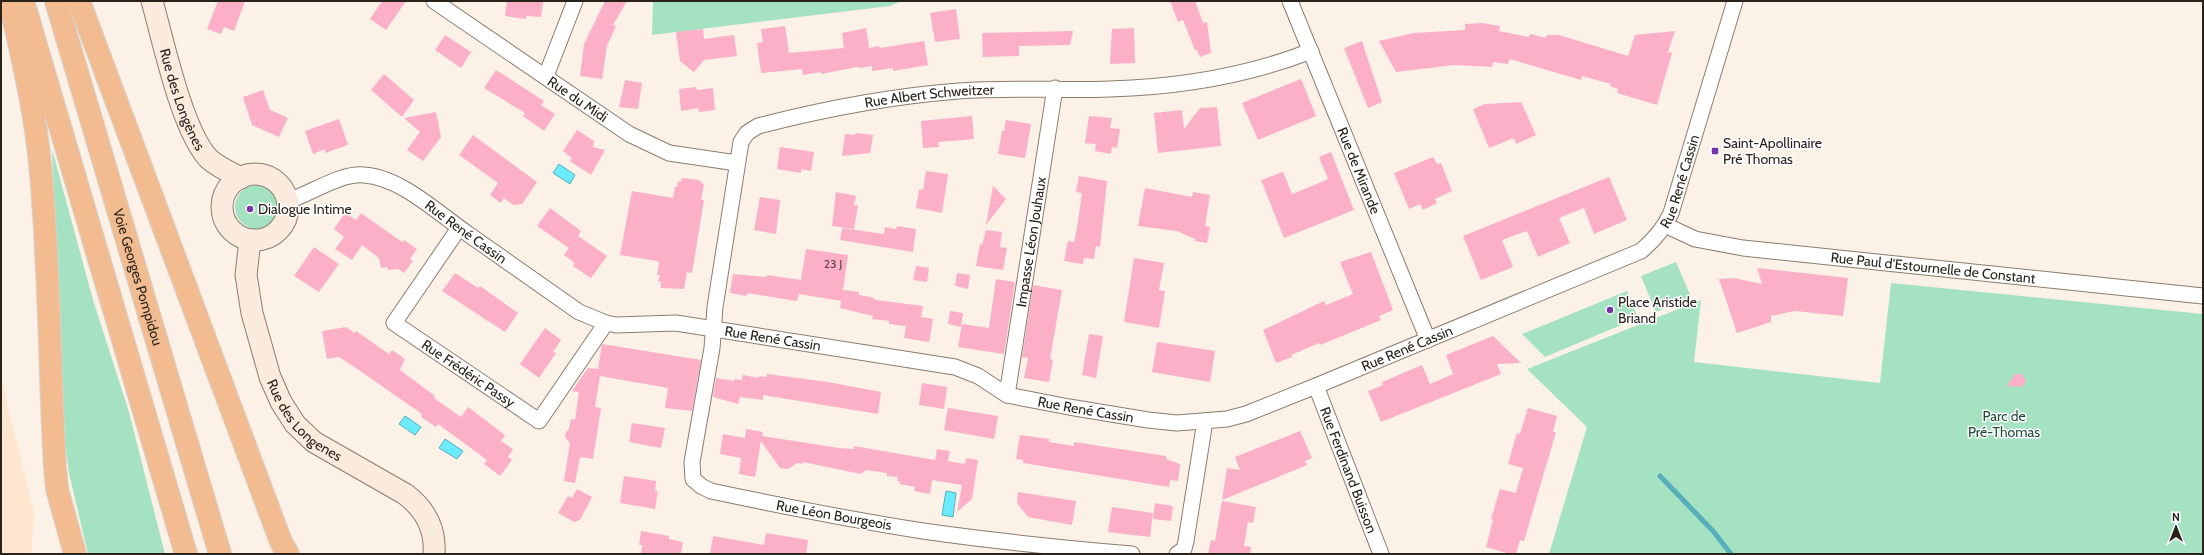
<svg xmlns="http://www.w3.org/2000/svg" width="2204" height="555" font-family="Cabin,sans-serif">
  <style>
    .built { fill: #fee6cf }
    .green { fill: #a5e2c2 }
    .water { fill: #6bebfe; stroke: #57afba }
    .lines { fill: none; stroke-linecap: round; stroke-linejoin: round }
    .stream { stroke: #57afba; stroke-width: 5 }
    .building { fill: #fbb0c8 }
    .street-casing { stroke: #8c7c6c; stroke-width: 17 }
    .secondary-casing { stroke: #8c7c6c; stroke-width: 23 }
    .highway-casing { stroke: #d4d3d2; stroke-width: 24 }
    .street { stroke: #fff; stroke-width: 15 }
    .secondary { stroke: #fbebde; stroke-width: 21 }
    .highway { stroke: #f2bc90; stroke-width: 22 }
    .poi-dot { fill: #7433a7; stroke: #fff; stroke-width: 1.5 }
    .labels { text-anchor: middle; stroke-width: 3; stroke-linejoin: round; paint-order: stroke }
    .number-label { font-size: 12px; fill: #5e4647 }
    .street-label { font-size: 14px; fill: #29231c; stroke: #fff }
    .poi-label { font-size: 14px; fill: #29231c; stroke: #fff; text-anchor: start }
    .park-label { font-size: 14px; fill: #224b38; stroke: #fff }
  </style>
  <rect width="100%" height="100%" fill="#fcf1e7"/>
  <polygon class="built" points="1,378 34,513 31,554 1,554"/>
  <g class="green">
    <polygon points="653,1 902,1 890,6 652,35"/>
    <polygon points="52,149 93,300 129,412 165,554 88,554 69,473 65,443"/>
    <circle cx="257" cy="207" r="22"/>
    <polygon points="1676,262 1691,297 1656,312 1641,276"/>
    <polygon points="1891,283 2203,314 2203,554 1549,554 1587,427 1527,369 1701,300 1694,362 1880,383"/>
    <polygon points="1627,291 1638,318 1545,357 1522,334"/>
  </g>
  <g class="water">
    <polygon points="559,164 575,175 570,184 553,173"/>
    <polygon points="405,416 421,427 415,435 399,424"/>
    <polygon points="445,439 463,451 457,459 439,448"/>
    <polygon points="946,491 956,493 953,517 942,515"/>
  </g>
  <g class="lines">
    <polyline class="stream" points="1660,476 1713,531 1731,554"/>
  </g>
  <g class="building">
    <polygon points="218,1 245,1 234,31 224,27 221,34 207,29"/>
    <polygon points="382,1 406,1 386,30 370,19"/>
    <polygon points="507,1 543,1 541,17 526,16 526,19 505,16"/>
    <polygon points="605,1 627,1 613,25 616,26 607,46 602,79 580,76 584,44"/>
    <polygon points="1170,1 1195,1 1203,23 1207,22 1211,53 1200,57 1197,50 1195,50 1183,20 1178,22"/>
    <polygon points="956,9 960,39 935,42 930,13"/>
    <polygon points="1483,23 1500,26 1499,31 1529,37 1530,34 1546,38 1547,35 1559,35 1628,56 1635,35 1675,31 1668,52 1672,53 1657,105 1617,93 1618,89 1610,86 1611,84 1582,76 1581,80 1510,59 1508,64 1493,62 1492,67 1454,65 1396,72 1379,41 1414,33 1465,30 1465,24"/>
    <polygon points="785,26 789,53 844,48 842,33 866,28 869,48 879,46 880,48 924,41 928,65 893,71 893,68 872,71 872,66 860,68 857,67 821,74 821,72 803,75 802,69 761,73 757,43 763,42 761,29"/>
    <polygon points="1134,28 1135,63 1110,64 1112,29"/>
    <polygon points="703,29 704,39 734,35 737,56 704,60 694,72 680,61 676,32"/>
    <polygon points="1073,31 1070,45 1019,46 1019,56 983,57 982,33"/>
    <polygon points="445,35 471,52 461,68 435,50"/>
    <polygon points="1362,41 1382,102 1368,108 1344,48"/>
    <polygon points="496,70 544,101 541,105 555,114 544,131 523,116 525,113 484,88"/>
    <polygon points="384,74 414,100 402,117 371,90"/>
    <polygon points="1301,79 1316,116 1258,140 1242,103"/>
    <polygon points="625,80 642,83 638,109 619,107"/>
    <polygon points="696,87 697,90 713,88 715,110 699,112 698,108 681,111 679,89"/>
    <polygon points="263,90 270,110 288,118 279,137 252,125 243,97"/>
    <polygon points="1521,102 1536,135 1516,144 1514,138 1489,148 1473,109 1485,104"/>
    <polygon points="1217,107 1221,146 1158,153 1154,113 1182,110 1184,129 1200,108"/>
    <polygon points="436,112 441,137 423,161 407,150 420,132 404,118"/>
    <polygon points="972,116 974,139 938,142 939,147 923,148 921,121"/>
    <polygon points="1089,116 1112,118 1110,128 1120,129 1117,148 1112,147 1111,154 1095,151 1096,144 1085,143"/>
    <polygon points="339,119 348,145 325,153 325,149 313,154 305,131"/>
    <polygon points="1006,120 1031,124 1025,158 998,154 1002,131 1004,131"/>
    <polygon points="577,130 594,141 593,147 605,150 591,175 570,161 572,158 563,151"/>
    <polygon points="856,133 873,135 870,153 842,156 845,134 855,135"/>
    <polygon points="473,135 537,182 522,204 513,205 504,198 501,203 490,195 498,183 459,155"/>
    <polygon points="780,147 814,152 811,171 801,169 801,173 777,169"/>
    <polygon points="1331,152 1354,210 1284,238 1261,180 1283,172 1292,194 1314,185 1328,179 1319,157"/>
    <polygon points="1433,157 1437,164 1441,163 1452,191 1435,199 1437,203 1423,210 1420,204 1409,209 1394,173"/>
    <polygon points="926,171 948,174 942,213 916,208 919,189 923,190"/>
    <polygon points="1079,176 1107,181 1100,247 1096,246 1094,259 1084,258 1083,264 1064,261 1068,241 1074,242 1077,228 1082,193 1076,192"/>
    <polygon points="1609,177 1627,220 1594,234 1584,208 1559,218 1570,243 1538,257 1527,231 1502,240 1513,267 1481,280 1463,236"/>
    <polygon points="682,178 699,180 704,185 701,200 704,200 692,273 687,272 684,289 661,288 661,282 658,281 660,275 657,275 659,263 657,261 620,255 632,191 673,198 675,187 677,187 678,181 681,182"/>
    <polygon points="993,186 1006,199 986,225"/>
    <polygon points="1145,188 1192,197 1193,192 1210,195 1205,226 1210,227 1207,243 1195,241 1195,239 1177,231 1138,226"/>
    <polygon points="836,192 856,196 854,205 858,205 854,229 832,226"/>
    <polygon points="760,197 780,200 776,234 754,230"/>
    <polygon points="550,208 581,231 578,236 607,256 591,278 573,266 575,263 564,255 569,248 537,226"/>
    <polygon points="345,213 356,220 361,213 402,242 404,240 417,249 410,259 413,261 404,273 398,269 388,270 387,267 381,268 379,258 362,245 352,260 335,249 344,237 334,229"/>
    <polygon points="897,226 916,229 913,252 840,240 842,228 884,234 885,227 896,229"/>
    <polygon points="986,230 1002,232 1000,247 1007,248 1003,270 976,266 980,244 982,245"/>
    <polygon points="314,247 339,264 319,292 294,276"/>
    <polygon points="806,249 848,255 843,290 859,292 859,295 871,297 876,300 923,306 921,317 933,319 929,342 904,338 906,326 889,324 889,321 872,319 873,316 840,308 841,301 799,294 797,301 747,293 747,296 730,293 733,274 767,277 767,275 801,280"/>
    <polygon points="1371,252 1393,310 1379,316 1381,320 1320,345 1319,343 1291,355 1292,357 1276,363 1263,330 1324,301 1326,305 1353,294 1340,262"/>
    <polygon points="1134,258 1164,263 1159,290 1165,291 1159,328 1124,322"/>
    <polygon points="916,266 929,268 927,282 913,280"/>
    <polygon points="1757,268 1848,278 1843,316 1795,311 1771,316 1771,322 1737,333 1719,279 1734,278 1762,284"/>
    <polygon points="455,273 478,288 480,286 518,313 505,332 442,291"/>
    <polygon points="957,273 970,275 968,289 955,286"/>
    <polygon points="996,279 1015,282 1004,354 958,347 962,324 989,328"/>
    <polygon points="1033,285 1062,290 1050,359 1053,360 1049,382 1024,378 1028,358 1022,357"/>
    <polygon points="950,311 963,313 961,327 948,324"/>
    <polygon points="346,327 354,333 356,331 389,354 392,350 405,359 400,370 435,396 434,398 461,417 468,407 505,435 501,441 513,449 508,457 512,460 500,476 484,464 487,460 479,454 438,424 436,427 421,417 422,414 353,366 339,357 327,359 322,331"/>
    <polygon points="545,328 561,340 553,352 556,353 539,378 520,364"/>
    <polygon points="1089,334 1103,336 1096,378 1082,375"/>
    <polygon points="1493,336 1521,363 1497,364 1501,374 1381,422 1368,391 1383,385 1382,382 1422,365 1430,384 1453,374 1446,355"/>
    <polygon points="1157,342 1215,351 1210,382 1152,372"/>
    <polygon points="602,344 701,360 692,411 665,408 668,388 600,376 595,407 601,408 593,459 580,457 575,483 564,481 570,443 565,437 566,432 569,429 571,419 575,420 579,392 572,391 588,368 598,369"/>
    <polygon points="767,374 828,382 881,392 878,414 763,395 763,400 740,397 738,404 713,397 716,378 734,381 735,379 742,380 743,375 759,378 759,376 766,377"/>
    <polygon points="2015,374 2022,374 2026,381 2022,387 2007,386"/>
    <polygon points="922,383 947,387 944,409 919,405"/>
    <polygon points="948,408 998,416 994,439 944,430"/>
    <polygon points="1528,408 1557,416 1553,432 1556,432 1524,541 1520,540 1516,554 1510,554 1486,547 1493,520 1491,519 1500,489 1516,493 1523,468 1508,464 1517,433 1520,434"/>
    <polygon points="632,423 665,428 661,448 629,442"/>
    <polygon points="746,429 763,432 762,436 839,448 854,449 854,446 935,460 937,449 950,451 948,461 965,464 966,458 978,460 972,499 957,512 962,485 932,480 930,494 914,491 915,487 900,484 900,481 897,481 898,477 887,476 887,473 866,470 861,474 803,462 803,464 797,463 788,469 780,468 761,441 755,477 739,474 741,458 720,454 723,434 745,438"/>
    <polygon points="1300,431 1312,458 1305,461 1307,465 1222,500 1227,468 1240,470 1235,457"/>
    <polygon points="1020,435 1049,439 1049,442 1074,446 1074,442 1166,456 1166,459 1180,464 1178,481 1170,480 1169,487 1023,463 1023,460 1016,459"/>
    <polygon points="624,476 656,481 655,491 658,491 655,509 620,503"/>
    <polygon points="577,489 592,497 580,520 574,522 558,513 568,496 572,498"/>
    <polygon points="1018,492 1076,501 1072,525 1028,517 1017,503"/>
    <polygon points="1222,501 1256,507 1253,523 1248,522 1244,546 1251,547 1250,554 1208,554 1211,540 1215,541"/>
    <polygon points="1155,503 1173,506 1171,521 1153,519"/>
    <polygon points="1112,507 1153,513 1150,537 1108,532"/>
    <polygon points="641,531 669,536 669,539 683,542 681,554 641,554 642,545 639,545"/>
    <polygon points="766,533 808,540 806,554 710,554 713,536 764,545"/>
  </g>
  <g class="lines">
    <defs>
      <g id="street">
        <path id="s1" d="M434,1L629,134L669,153L737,163"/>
        <path id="s2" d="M1290,1L1428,340"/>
        <polyline points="546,76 575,1"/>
        <path id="s3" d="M287,201C311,194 339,173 364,175C400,177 438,213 468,234C505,260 542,286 579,312L606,323L616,325L676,323L955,367L978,376L1007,395L1069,407L1148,420L1177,423L1227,419L1246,414L1316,386L1641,251C1654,240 1664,229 1671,213L1735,1"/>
        <path id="s4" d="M1665,225L1695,239L1743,248L2203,296"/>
        <path id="s5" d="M459,228L394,323L539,421L606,323"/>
        <path id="s6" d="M1316,386L1381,554"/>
        <path id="s7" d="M1007,395L1055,88"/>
        <path id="s8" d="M1132,554C1062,548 993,541 923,531C852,520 782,506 711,491L701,486L693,479L692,462L712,348L715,307L741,142L747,133L758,126C824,109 891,96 959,91C1010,87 1060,91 1110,89C1179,87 1247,76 1311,51"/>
        <polyline points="1177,554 1184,549 1186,541 1205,421"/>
      </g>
      <g id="secondary">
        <path id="s9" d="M152,1C163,40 182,131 209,159C218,167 231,173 241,178"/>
        <circle cx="255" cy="207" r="33"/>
        <path id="s10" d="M250,240L246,275L252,313L270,377L281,402L295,424L314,442L405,494C425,509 436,528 434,554"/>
      </g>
      <g id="highway">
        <polyline points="23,1 186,554"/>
        <path id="s11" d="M56,1L220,554"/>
        <polyline points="79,1 281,542 288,554"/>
        <path d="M10,3C22,56 35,110 40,164C50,265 49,366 55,467L57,489L75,554"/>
      </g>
    </defs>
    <use href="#street" class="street-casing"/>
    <use href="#secondary" class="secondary-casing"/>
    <use href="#highway" class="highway-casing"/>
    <use href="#street" class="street"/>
    <use href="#secondary" class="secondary"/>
    <use href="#highway" class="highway"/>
  </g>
  <g class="poi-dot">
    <rect x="1711" y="147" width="8" height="8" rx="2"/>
    <circle cx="250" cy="209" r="4"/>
    <circle cx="1610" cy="310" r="4"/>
  </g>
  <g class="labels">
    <g class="number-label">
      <text x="833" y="268">23 J</text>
    </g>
    <g class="street-label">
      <text dy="5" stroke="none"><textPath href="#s8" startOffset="987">Rue Albert Schweitzer</textPath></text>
      <text dy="5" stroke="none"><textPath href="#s9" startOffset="103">Rue des Longènes</textPath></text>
      <text dy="5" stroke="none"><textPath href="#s1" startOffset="174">Rue du Midi</textPath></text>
      <text dy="5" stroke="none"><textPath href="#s2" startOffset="183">Rue de Mirande</textPath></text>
      <text dy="5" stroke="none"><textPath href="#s3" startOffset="1531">Rue René Cassin</textPath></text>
      <text dy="5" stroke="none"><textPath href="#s3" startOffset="200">Rue René Cassin</textPath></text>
      <text dy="5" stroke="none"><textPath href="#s7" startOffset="155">Impasse Léon Jouhaux</textPath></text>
      <text dy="5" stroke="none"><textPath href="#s4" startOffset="273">Rue Paul d'Estournelle de Constant</textPath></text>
      <text dy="5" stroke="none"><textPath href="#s11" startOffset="288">Voie Georges Pompidou</textPath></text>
      <text dy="5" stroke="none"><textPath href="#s3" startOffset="536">Rue René Cassin</textPath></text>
      <text dy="5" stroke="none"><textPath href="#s3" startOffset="1196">Rue René Cassin</textPath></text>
      <text dy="5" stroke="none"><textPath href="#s5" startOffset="205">Rue Frédéric Passy</textPath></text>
      <text dy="5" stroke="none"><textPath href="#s3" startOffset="860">Rue René Cassin</textPath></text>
      <text dy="5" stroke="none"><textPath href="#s10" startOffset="197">Rue des Longenes</textPath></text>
      <text dy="5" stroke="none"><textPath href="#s6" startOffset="90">Rue Ferdinand Buisson</textPath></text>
      <text transform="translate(834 515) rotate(10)" y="5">Rue Léon Bourgeois</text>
    </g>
    <g class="poi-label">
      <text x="1723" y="148">Saint-Apollinaire<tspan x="1723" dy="16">Pré Thomas</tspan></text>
      <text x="258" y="214">Dialogue Intime</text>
      <text x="1618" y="307">Place Aristide<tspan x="1618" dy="16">Briand</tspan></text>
    </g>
    <g class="park-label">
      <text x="2004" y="421">Parc de<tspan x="2004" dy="16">Pré-Thomas</tspan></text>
    </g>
  </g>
  <rect width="2204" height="555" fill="none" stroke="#29231c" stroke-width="4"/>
  <g transform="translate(2176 527)" stroke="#ffffff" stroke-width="3" paint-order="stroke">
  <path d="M0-3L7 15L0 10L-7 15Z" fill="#29231c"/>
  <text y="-6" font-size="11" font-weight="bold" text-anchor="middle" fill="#29231c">N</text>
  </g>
</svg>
